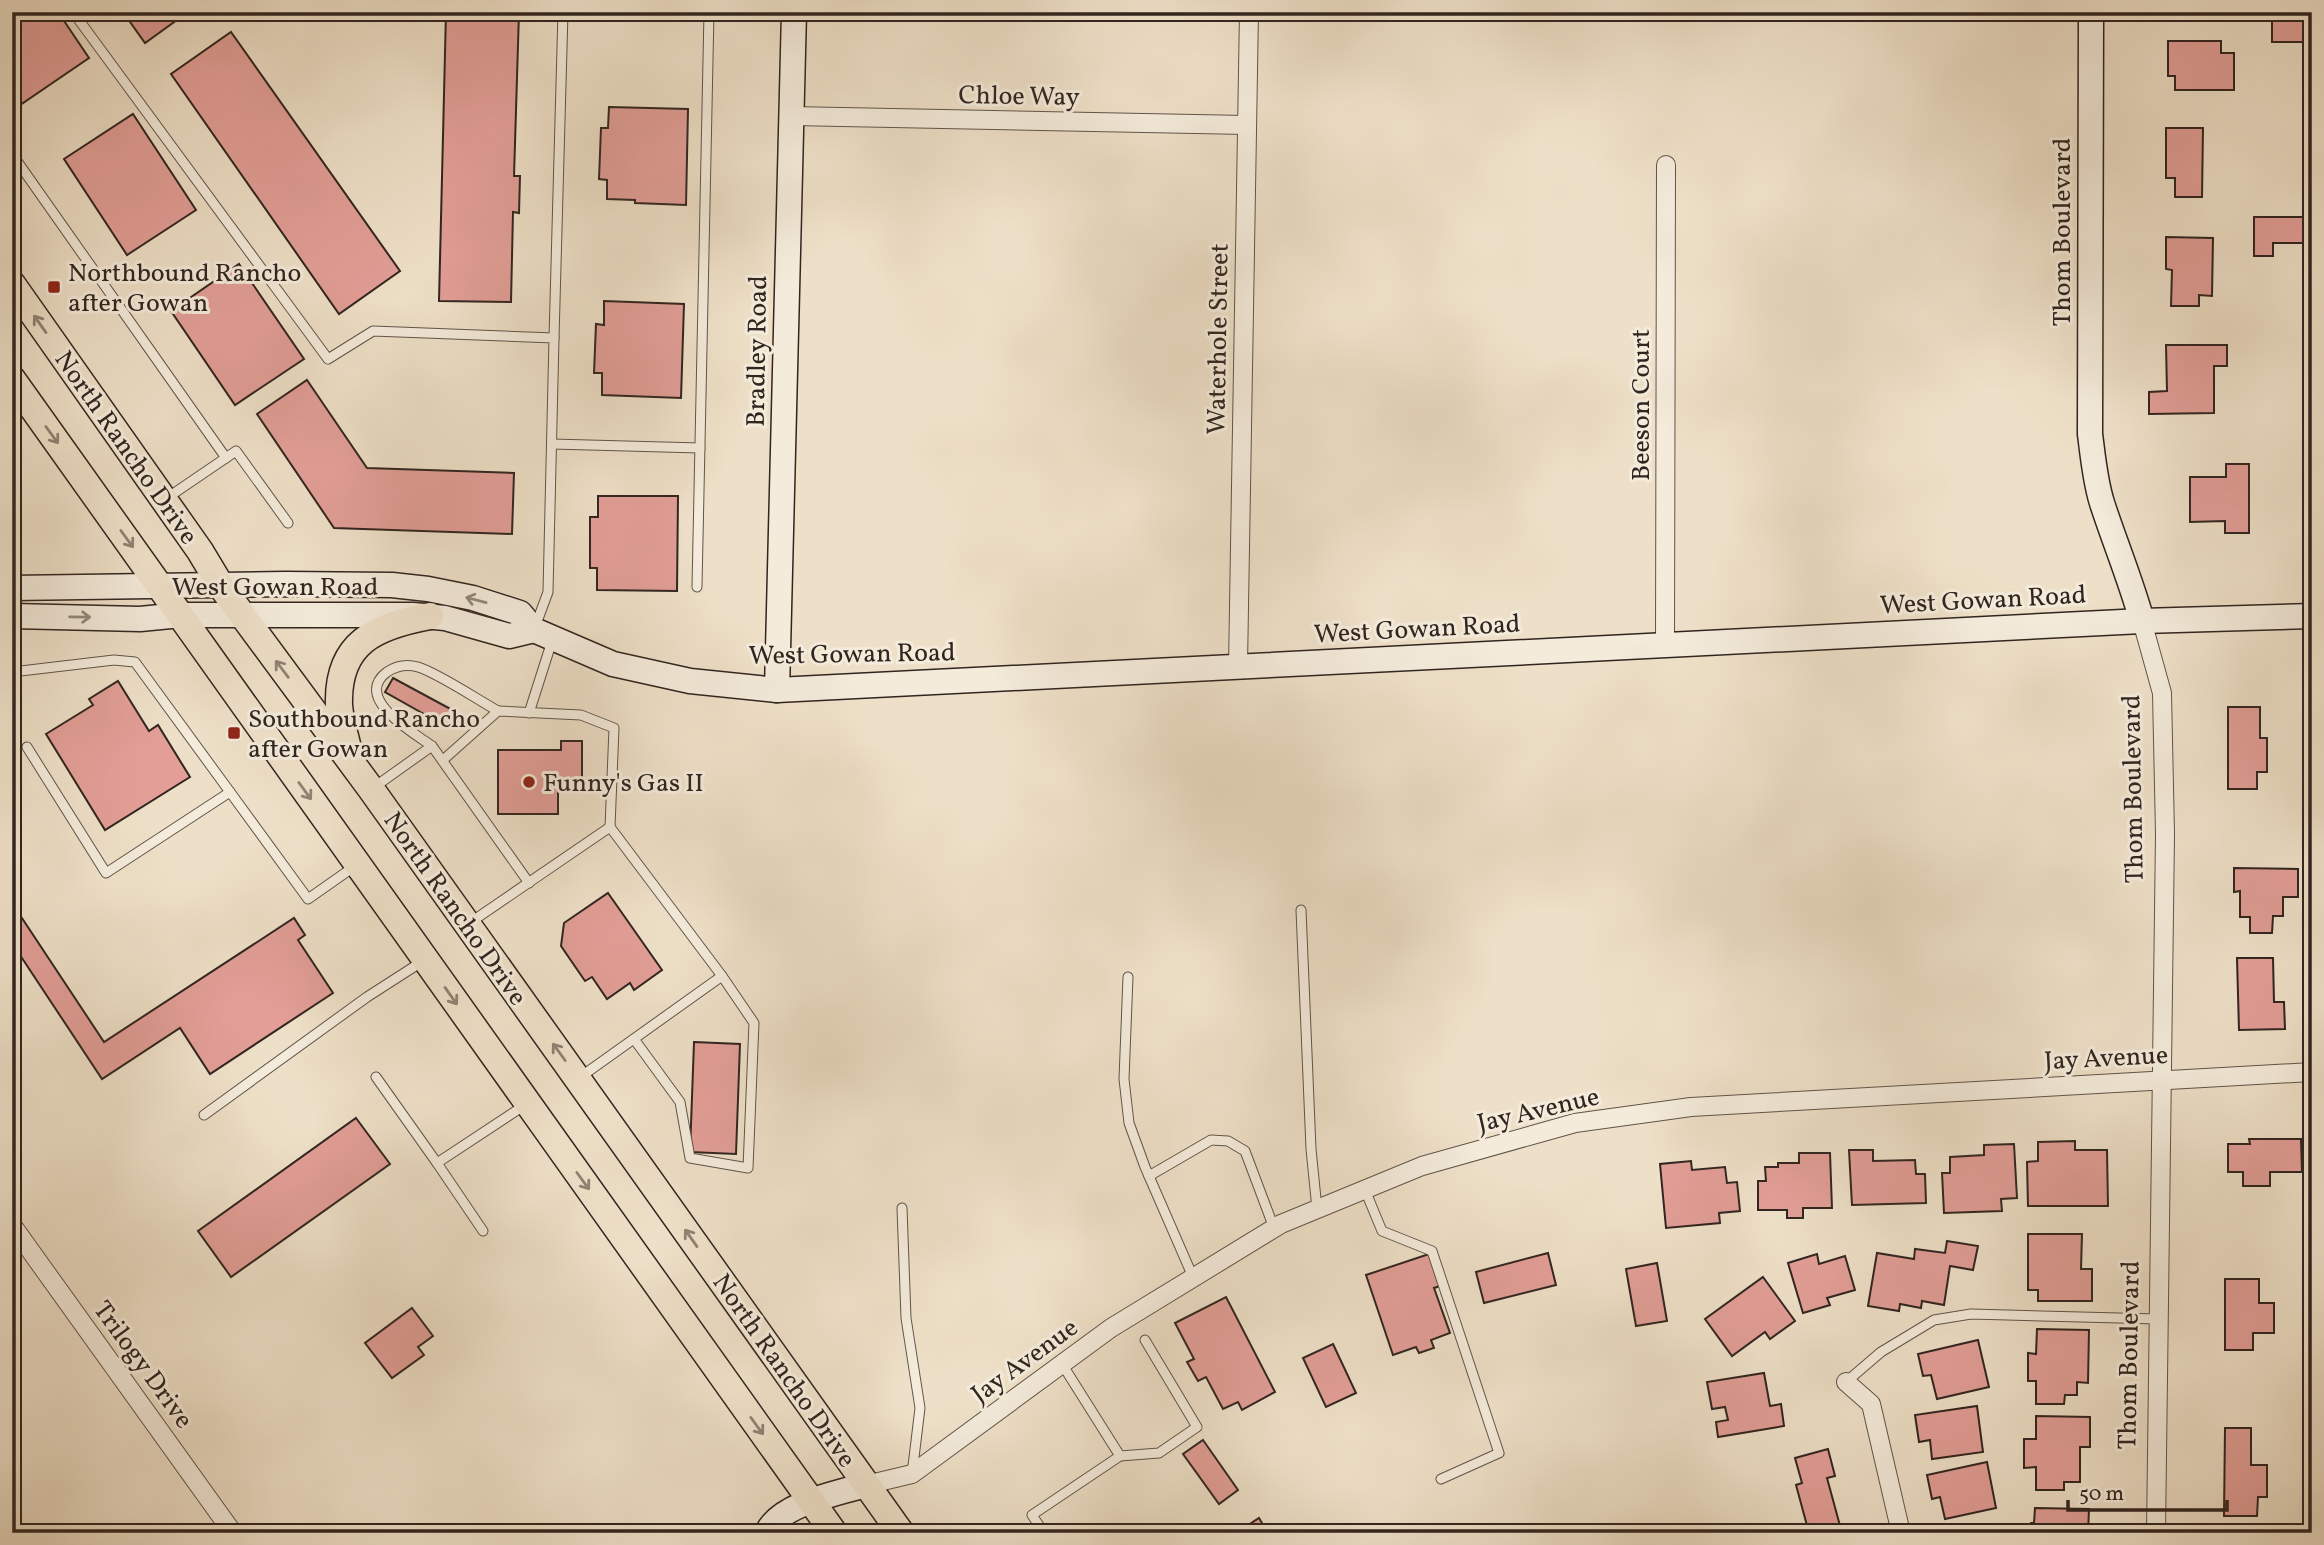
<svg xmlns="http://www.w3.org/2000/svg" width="2324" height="1545" font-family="Vollkorn,serif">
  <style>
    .building { fill: #e29e97; stroke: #312520; stroke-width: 2 }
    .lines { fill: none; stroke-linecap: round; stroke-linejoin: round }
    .lane-casing { stroke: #60544a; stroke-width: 11 }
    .street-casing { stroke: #60544a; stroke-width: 20 }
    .secondary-casing { stroke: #312520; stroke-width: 27 }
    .primary-casing { stroke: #312520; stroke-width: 29 }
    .lane { stroke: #f4ebdb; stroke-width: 9 }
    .street { stroke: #f4ebdb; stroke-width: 18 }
    .secondary { stroke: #f4ebdb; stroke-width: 24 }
    .primary { stroke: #eee0c8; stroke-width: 26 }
    .oneway { stroke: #908274 }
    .oneway2 { stroke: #92887e }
    .poi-dot { fill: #8f2418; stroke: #f4ebdb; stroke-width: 2.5 }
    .labels { text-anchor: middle; stroke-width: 6; stroke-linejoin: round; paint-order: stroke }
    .street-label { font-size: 26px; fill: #312520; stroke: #f4ebdb }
    .poi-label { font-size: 26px; fill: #312520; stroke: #f4ebdb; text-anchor: start }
  </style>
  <rect width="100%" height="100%" fill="#eee0c8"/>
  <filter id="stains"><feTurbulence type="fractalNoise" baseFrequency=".00286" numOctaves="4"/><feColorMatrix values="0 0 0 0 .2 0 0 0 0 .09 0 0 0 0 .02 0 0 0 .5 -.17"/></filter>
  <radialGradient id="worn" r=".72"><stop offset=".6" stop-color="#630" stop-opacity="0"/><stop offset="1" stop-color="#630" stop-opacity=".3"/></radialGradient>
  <g class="building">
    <polygon points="12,12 58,12 89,58 20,105 12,93"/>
    <polygon points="123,12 188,12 145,43"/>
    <polygon points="446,12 519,12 514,176 520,176 519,213 513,212 511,302 439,301"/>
    <polygon points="2312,19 2312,42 2272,42 2272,20"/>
    <polygon points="231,32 400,271 339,314 171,74"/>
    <polygon points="2168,41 2221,41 2221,53 2234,53 2234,90 2175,90 2175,76 2168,76"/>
    <polygon points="609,107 688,109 686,205 635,203 635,200 607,199 607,180 599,179 601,128 608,128"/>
    <polygon points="133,114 196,210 127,255 64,159"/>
    <polygon points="2166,128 2203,128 2202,197 2175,197 2175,178 2166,178"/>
    <polygon points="2254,217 2306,217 2306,243 2273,243 2273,256 2254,256"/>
    <polygon points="2166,237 2213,238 2212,296 2199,295 2199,306 2171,306 2172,270 2166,269"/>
    <polygon points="239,264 304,359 235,405 171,311"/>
    <polygon points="604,301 684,304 681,398 602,395 602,373 594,373 596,324 604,325"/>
    <polygon points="2166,345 2227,345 2227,366 2214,366 2214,413 2149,414 2149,392 2167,391"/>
    <polygon points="307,380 367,468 514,473 512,534 334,528 257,414"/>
    <polygon points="2226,464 2249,464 2249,533 2225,533 2225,521 2190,522 2190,477 2226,477"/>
    <polygon points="598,496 678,496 677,591 597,590 597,568 590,568 590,517 598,517"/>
    <polygon points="393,678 456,712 447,727 385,692"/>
    <polygon points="118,681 149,731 158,725 190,777 105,830 46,734 93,705 89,699"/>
    <rect x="2303" y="702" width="9" height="64"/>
    <polygon points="2228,707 2260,707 2260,738 2267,738 2267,772 2257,772 2257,789 2228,789"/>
    <polygon points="561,741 582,741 582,792 558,792 558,814 498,814 498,750 561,750"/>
    <polygon points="2234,868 2298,869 2298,897 2283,897 2283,916 2273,916 2272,933 2250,933 2250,917 2240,917 2240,891 2234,892"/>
    <polygon points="608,893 662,970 634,990 630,983 607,999 592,977 585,981 561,946 564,923"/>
    <polygon points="12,903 104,1042 294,918 305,935 298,940 333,993 210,1074 180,1028 102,1079 12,943"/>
    <polygon points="2237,958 2273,958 2274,1002 2284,1002 2285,1029 2239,1030"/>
    <polygon points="694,1042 740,1044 736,1154 690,1152"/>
    <polygon points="356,1118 390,1164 231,1277 198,1231"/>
    <polygon points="2249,1139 2301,1139 2302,1172 2270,1172 2270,1186 2243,1186 2243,1172 2228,1172 2228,1144 2250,1144"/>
    <polygon points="2075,1141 2075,1150 2107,1150 2108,1206 2028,1206 2027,1162 2038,1161 2038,1142"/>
    <polygon points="2014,1144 2017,1198 2001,1199 2002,1211 1944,1213 1942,1173 1950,1173 1950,1157 1984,1155 1984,1145"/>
    <polygon points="1849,1150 1873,1150 1873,1161 1915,1160 1916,1174 1925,1174 1926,1203 1852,1205"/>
    <polygon points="1799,1153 1830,1153 1832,1208 1803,1208 1803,1218 1787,1218 1787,1210 1758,1210 1758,1181 1766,1181 1765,1167 1778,1167 1778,1163 1799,1163"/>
    <polygon points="1691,1161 1692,1170 1725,1167 1727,1183 1737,1182 1740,1211 1719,1213 1720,1223 1666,1228 1660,1164"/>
    <polygon points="2028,1234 2082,1234 2081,1269 2092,1269 2092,1301 2038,1301 2038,1290 2028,1290"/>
    <polygon points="1947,1241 1978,1246 1973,1270 1950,1266 1944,1305 1922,1301 1921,1308 1900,1304 1899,1311 1868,1306 1877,1253 1914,1259 1915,1249 1945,1253"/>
    <polygon points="1548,1253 1556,1285 1484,1303 1476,1272"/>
    <polygon points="1429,1254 1440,1286 1434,1288 1450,1333 1431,1340 1434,1348 1419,1353 1416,1347 1393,1355 1366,1275"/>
    <polygon points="1817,1254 1819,1264 1845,1256 1855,1290 1827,1298 1830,1305 1803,1313 1788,1263"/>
    <polygon points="1657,1263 1667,1321 1636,1326 1626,1269"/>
    <polygon points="1763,1277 1795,1321 1770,1339 1765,1332 1732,1356 1705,1319"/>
    <polygon points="2225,1279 2259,1279 2259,1303 2274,1303 2274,1333 2253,1333 2253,1350 2225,1350"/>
    <polygon points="1226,1297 1275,1392 1242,1410 1238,1402 1223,1409 1206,1377 1198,1381 1187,1362 1194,1359 1175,1323"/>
    <polygon points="412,1308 433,1336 418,1347 424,1355 392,1378 365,1343"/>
    <polygon points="2037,1329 2089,1330 2088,1383 2077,1382 2077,1395 2065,1395 2064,1404 2036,1404 2036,1381 2028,1381 2028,1353 2036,1354"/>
    <polygon points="1978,1340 1989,1387 1937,1399 1931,1375 1923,1376 1918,1354"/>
    <polygon points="1333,1344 1356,1393 1326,1407 1303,1358"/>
    <polygon points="1764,1373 1770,1406 1781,1404 1784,1426 1718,1437 1716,1422 1728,1420 1725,1407 1712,1409 1707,1382"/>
    <polygon points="1977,1406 1983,1452 1932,1459 1930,1440 1919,1442 1915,1415"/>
    <polygon points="2036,1416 2090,1417 2090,1447 2080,1447 2080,1482 2064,1482 2064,1490 2036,1490 2036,1467 2024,1468 2024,1439 2036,1439"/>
    <polygon points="2225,1428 2251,1428 2251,1465 2267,1465 2267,1497 2258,1497 2257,1516 2224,1516"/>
    <polygon points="1203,1440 1238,1490 1219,1504 1183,1454"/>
    <polygon points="1828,1449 1835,1476 1827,1478 1842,1533 1809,1533 1796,1485 1802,1483 1795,1458"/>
    <polygon points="1987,1462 1996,1508 1945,1519 1940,1497 1932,1499 1927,1475"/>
    <polygon points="2035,1508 2089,1509 2088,1533 2030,1533 2031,1523 2034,1523"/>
    <polygon points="1259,1518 1268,1533 1236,1533"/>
  </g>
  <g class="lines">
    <defs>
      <g id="lane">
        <polyline points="73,12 328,359 373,331 554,338 548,592 535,627"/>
        <polyline points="12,154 226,458"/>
        <polyline points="554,338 563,12"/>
        <polyline points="552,444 700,448"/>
        <polyline points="167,498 236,451 288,523"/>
        <polyline points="697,587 709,12"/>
        <polyline points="12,672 114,660 135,662 230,792 106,873 27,747"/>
        <polyline points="529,713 552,641"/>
        <path d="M432,746C414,733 352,698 387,672C396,666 407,664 418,667C438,673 478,700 498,711"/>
        <polyline points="443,760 498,711 581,715 614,728 610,827"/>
        <polyline points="373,788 432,746 529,883"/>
        <polyline points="230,792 308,899 355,866"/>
        <polyline points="1301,910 1311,1149 1317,1209"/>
        <polyline points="471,922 610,827 722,976"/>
        <polyline points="1128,977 1124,1079 1129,1123 1145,1167 1193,1277"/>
        <polyline points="376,1077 437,1163 525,1105"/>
        <polyline points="579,1078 722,976 754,1023 748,1168 690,1158 680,1102 634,1039"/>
        <polyline points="204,1115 367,997 423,961"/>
        <polyline points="437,1163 483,1231"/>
        <polyline points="1149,1176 1211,1140 1228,1141 1245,1151 1274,1228"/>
        <polyline points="1365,1190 1382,1231 1432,1251 1499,1453 1441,1479"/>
        <polyline points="902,1208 906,1318 920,1408 912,1474"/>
        <polyline points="1062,1364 1120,1456"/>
        <polyline points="1846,1382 1881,1352 1934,1320 1971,1314 2158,1319"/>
        <polyline points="1044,1533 1032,1515 1120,1456 1159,1453 1197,1427 1145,1340"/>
      </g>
      <g id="street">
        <polyline points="792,116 1246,125"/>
        <polyline points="2142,621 2162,693 2165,834 2156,1533"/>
        <polyline points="1665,646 1666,165"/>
        <polyline points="1238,666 1249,12"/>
        <polyline points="12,1225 233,1533"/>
        <polyline points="1846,1382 1871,1404 1901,1533"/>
        <polyline points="866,1485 912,1474 1111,1328 1281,1224 1422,1166 1575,1123 1691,1107 2312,1072"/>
      </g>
      <g id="secondary">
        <path d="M2091,12L2090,434C2093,457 2095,481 2102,503C2115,543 2131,581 2142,621"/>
        <polyline points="12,588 285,584 392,585 428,589 473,598 520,613 534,630 613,664 690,681 777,690 2142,621 2312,616"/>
        <polyline points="12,616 140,619 181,615 413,615 445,618 509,636 534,630"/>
        <polyline points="777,690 794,12"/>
        <path d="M767,1533C779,1504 838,1493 866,1485"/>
      </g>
      <g id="primary">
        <polyline points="12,284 200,551 221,586 371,789 901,1533"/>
        <polyline points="12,379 834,1533"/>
        <path d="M349,753C346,738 340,721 339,705C337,642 376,626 430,616"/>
      </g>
    </defs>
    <use href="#lane" class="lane-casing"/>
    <use href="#street" class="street-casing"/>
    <use href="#secondary" class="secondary-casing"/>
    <use href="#primary" class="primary-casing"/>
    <use href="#lane" class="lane"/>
    <use href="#street" class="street"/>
    <use href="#secondary" class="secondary"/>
    <use href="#primary" class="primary"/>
  </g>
  <defs><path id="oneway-shaft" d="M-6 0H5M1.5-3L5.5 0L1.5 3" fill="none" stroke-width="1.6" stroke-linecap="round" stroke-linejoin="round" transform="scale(1.75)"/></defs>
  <g class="oneway">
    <use href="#oneway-shaft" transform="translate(40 324) rotate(-125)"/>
    <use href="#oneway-shaft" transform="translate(52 435) rotate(54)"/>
    <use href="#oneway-shaft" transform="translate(127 539) rotate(54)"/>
    <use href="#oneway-shaft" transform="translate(282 669) rotate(-127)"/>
    <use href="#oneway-shaft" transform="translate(305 791) rotate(54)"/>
    <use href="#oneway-shaft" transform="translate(451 996) rotate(55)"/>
    <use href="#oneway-shaft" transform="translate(559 1052) rotate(-126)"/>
    <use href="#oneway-shaft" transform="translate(583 1181) rotate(54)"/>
    <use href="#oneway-shaft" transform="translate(691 1238) rotate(-125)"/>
    <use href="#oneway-shaft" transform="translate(757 1426) rotate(54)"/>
  </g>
  <g class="oneway2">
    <use href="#oneway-shaft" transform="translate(476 600) rotate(-165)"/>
    <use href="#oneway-shaft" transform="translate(80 617) rotate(1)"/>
  </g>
  <g class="poi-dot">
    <rect x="47" y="280" width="14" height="14" rx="3.5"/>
    <rect x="227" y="726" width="14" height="14" rx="3.5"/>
    <circle cx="529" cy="782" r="7"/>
  </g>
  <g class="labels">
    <g class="street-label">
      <text transform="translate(1019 95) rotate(1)" y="9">Chloe Way</text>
      <text transform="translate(2061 232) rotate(-90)" y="9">Thom Boulevard</text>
      <text transform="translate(1217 339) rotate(-89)" y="9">Waterhole Street</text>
      <text transform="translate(756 351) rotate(-89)" y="9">Bradley Road</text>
      <text transform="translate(1640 405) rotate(-90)" y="9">Beeson Court</text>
      <text transform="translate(127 447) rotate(55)" y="9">North Rancho Drive</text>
      <text x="275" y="595">West Gowan Road</text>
      <text transform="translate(1983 599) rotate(-3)" y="9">West Gowan Road</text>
      <text transform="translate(1417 628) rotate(-3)" y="9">West Gowan Road</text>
      <text transform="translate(852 653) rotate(-1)" y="9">West Gowan Road</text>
      <text transform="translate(2132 789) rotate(-91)" y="9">Thom Boulevard</text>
      <text transform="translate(456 908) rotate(55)" y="9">North Rancho Drive</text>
      <text transform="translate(2106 1057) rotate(-3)" y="9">Jay Avenue</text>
      <text transform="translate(1538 1109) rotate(-13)" y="9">Jay Avenue</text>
      <text transform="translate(2128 1355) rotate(-89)" y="9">Thom Boulevard</text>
      <text transform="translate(1024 1360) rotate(-36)" y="9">Jay Avenue</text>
      <text transform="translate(144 1364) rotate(54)" y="9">Trilogy Drive</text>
      <text transform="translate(785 1370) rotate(55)" y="9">North Rancho Drive</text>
    </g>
    <g class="poi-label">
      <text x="68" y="281">Northbound Rancho<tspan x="68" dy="30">after Gowan</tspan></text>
      <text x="248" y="727">Southbound Rancho<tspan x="248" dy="30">after Gowan</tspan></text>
      <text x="543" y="791">Funny's Gas II</text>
    </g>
  </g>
  <rect width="2324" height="1545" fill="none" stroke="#eee0c8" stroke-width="42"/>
  <rect x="14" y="14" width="2296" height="1517" fill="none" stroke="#312520" stroke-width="3.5"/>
  <rect x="21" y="21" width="2282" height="1503" fill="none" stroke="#312520" stroke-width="2"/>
  <path d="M2068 1500v10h159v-10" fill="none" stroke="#312520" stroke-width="3.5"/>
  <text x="2079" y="1500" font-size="21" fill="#312520" stroke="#f4ebdb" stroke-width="5" paint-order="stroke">50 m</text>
  <rect width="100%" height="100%" filter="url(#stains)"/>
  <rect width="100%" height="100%" fill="url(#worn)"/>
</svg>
